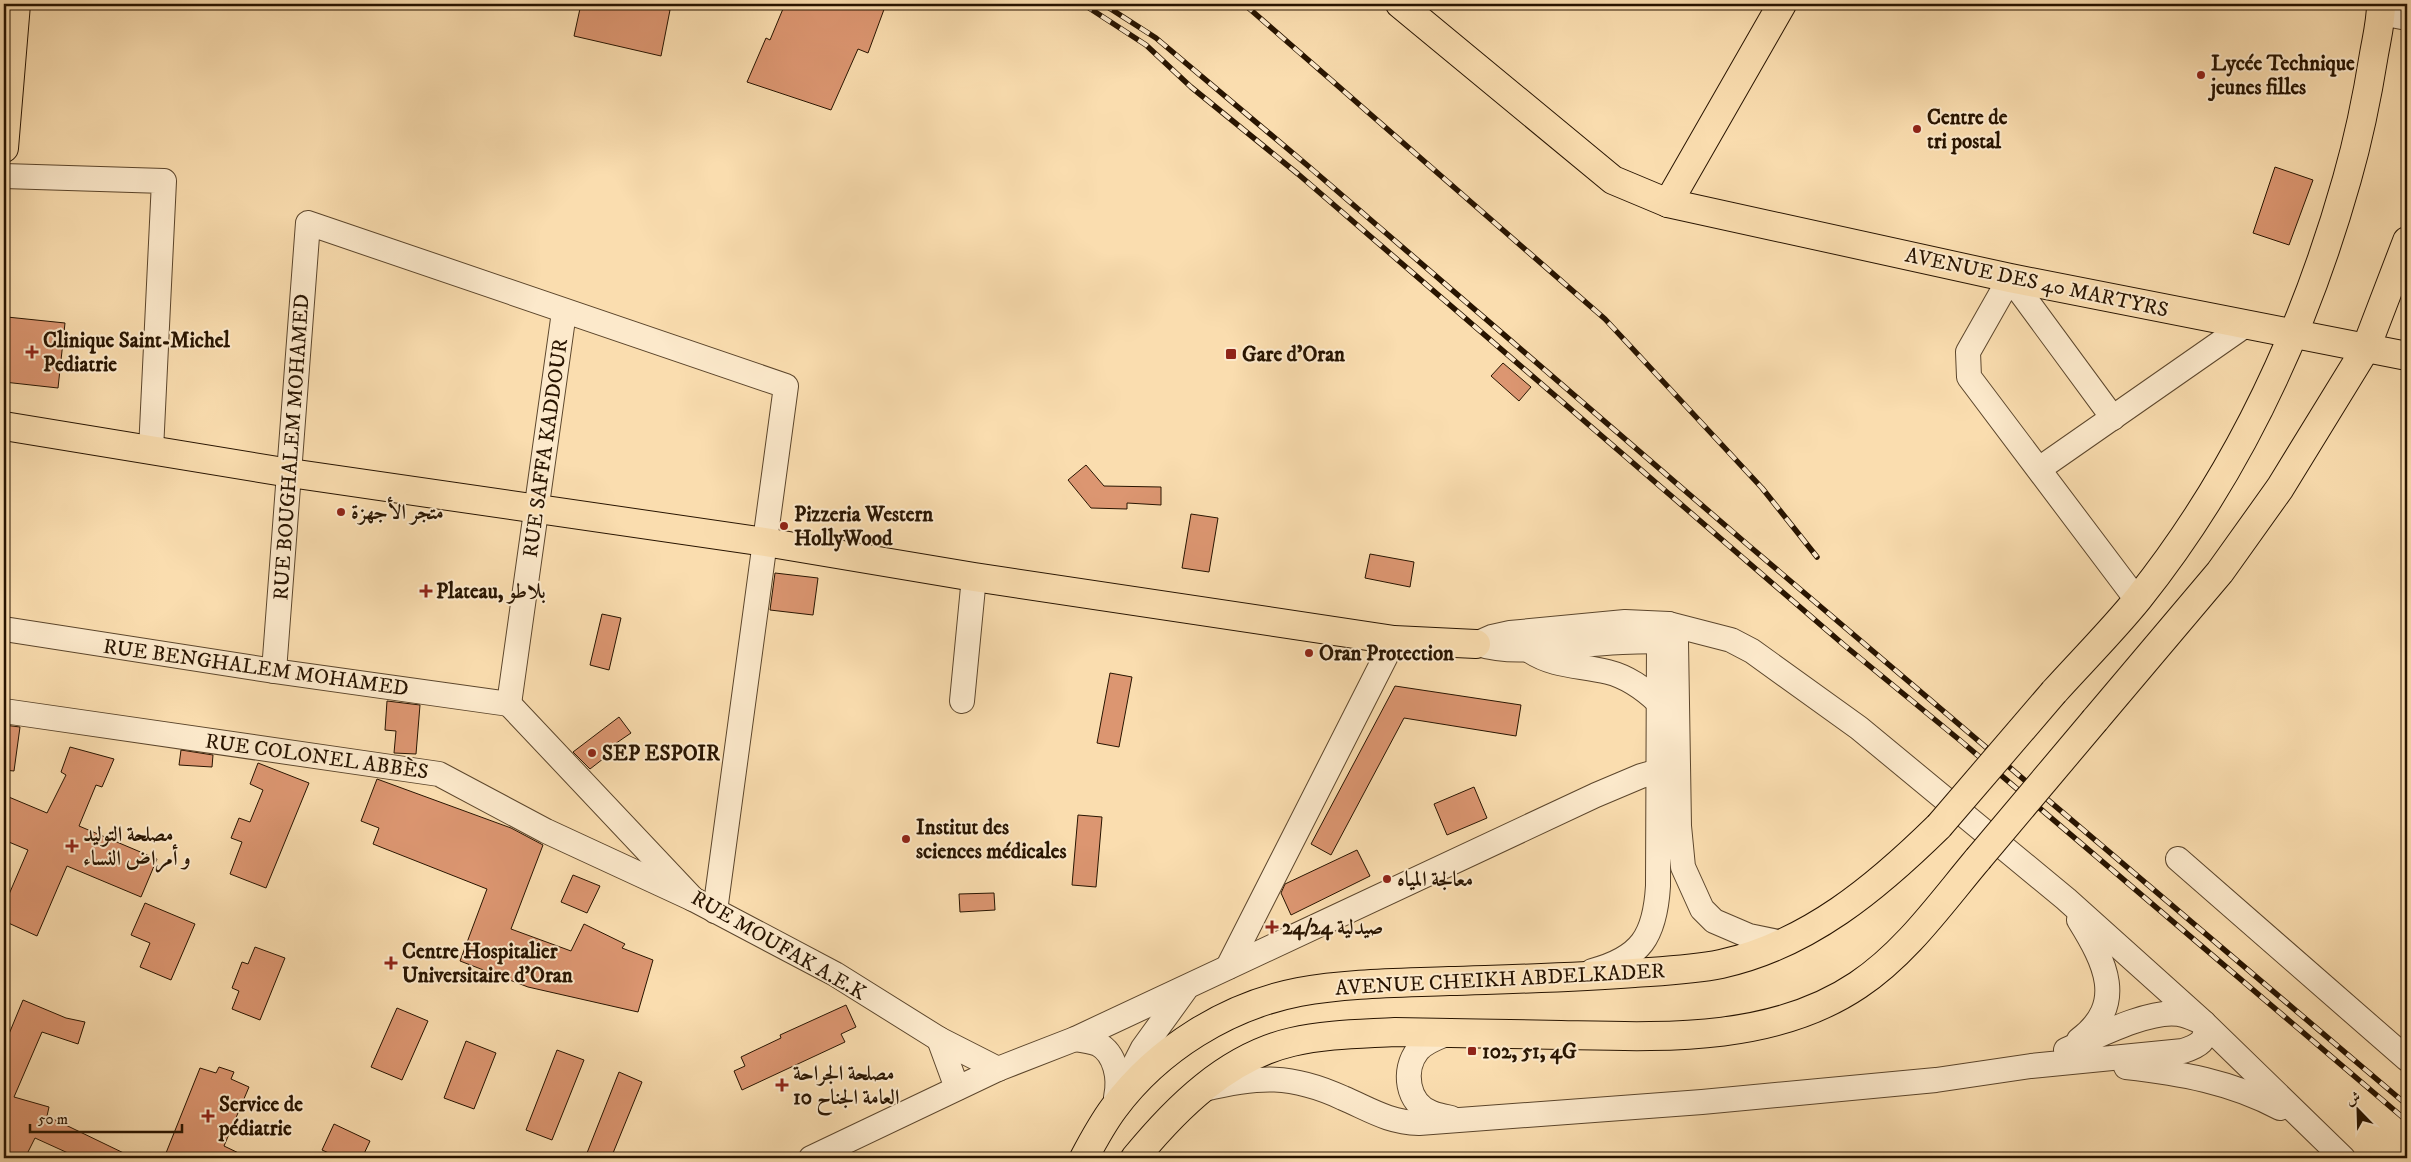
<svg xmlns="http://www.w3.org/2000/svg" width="2411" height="1162" font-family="'IM FELL DW Pica',Amiri,serif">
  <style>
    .building { fill: #dc9671; stroke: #281400 }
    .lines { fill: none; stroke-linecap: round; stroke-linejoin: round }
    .minor-casing { stroke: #5c462c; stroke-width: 26 }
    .major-casing { stroke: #281400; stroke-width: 30 }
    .minor { stroke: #fce9cb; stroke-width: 24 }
    .major { stroke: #faddaf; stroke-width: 28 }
    .rail-casing { stroke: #281400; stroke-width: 5.5 }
    .rail { stroke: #fce9cb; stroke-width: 4; stroke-dasharray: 11; stroke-linecap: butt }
    .major-bridge-casing { stroke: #281400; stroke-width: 30; stroke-linecap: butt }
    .major-bridge { stroke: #faddaf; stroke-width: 28 }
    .poi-dot { fill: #8f2418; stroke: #fce9cb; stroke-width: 2 }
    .labels { text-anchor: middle; stroke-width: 4; stroke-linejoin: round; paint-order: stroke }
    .poi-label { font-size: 21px; font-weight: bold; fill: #281400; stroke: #fce9cb; text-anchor: start }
    .street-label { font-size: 21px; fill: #281400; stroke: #fce9cb }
  </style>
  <rect width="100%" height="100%" fill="#faddaf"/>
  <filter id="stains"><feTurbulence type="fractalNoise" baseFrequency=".004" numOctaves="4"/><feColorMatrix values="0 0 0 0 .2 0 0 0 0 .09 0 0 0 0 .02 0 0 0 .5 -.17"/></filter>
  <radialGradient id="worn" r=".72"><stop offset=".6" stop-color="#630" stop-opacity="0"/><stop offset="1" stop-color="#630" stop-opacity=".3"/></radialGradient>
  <g class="building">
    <polygon points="581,4 643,4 670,10 661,56 574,36"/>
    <polygon points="785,4 886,4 868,53 858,49 831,110 747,82 766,38 770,40"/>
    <polygon points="2275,167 2313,180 2289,245 2253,233"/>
    <polygon points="7,317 65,323 58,388 4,382 4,343"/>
    <polygon points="1503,363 1531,387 1519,401 1491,376"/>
    <polygon points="1086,465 1104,486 1161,487 1161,505 1127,503 1127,509 1091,508 1068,480"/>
    <polygon points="1191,514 1218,518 1209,572 1182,568"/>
    <polygon points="1370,554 1414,562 1410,587 1365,578"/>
    <polygon points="775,573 818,578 813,615 770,610"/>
    <polygon points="602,614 621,618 609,670 590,665"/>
    <polygon points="1110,673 1132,677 1119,747 1097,743"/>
    <polygon points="1395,686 1521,705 1516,736 1404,718 1331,855 1311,844"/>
    <polygon points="387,701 420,705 416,754 394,753 396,731 385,730"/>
    <polygon points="619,717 631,733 609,748 612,752 590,769 573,752"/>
    <polygon points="4,725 20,727 14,771 4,770"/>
    <polygon points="70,747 114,759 102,787 96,785 79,826 157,859 141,897 67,866 37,936 4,921 4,906 28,850 4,840 4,795 47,813 66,775 61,772"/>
    <polygon points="181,750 213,755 212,767 179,765"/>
    <polygon points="258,763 309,783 266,888 230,874 242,842 231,838 239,818 250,822 263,790 250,784"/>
    <polygon points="377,779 511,828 543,845 511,929 571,951 584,924 625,944 622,948 653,960 638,1012 528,987 460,961 487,889 373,844 379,828 361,821"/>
    <polygon points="1474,787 1487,818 1447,835 1434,804"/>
    <polygon points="1078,815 1102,817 1096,887 1072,885"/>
    <polygon points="1357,850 1370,876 1291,915 1281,893 1285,884"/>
    <polygon points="573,875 600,886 587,913 561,902"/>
    <polygon points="994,893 995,910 960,912 959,894"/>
    <polygon points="145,903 195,924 171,980 140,967 150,943 131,935"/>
    <polygon points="255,947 285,958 260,1020 232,1009 239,991 232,988 242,962 248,964"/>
    <polygon points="23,1000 66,1018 85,1022 78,1044 42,1032 14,1097 49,1107 47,1116 134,1158 79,1158 35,1138 25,1158 4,1158 4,1046"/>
    <polygon points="846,1005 856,1027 841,1034 845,1042 742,1090 734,1071 745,1066 741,1057 781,1038 780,1035"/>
    <polygon points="397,1008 428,1021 402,1080 371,1067"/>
    <polygon points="466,1041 496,1053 474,1109 444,1098"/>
    <polygon points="557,1050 584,1060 552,1140 526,1130"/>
    <polygon points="219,1067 234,1072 231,1079 249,1087 224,1146 249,1158 164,1158 200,1068 216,1073"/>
    <polygon points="619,1072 642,1082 611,1158 585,1158"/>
    <polygon points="334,1124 370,1141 362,1158 340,1158 322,1150"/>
  </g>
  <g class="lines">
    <defs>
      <g id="minor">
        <polyline points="2381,13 2407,18"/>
        <polyline points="4,176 164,181 151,450"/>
        <polyline points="2113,418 2010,278 1968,352 1969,377 2137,600"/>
        <polyline points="2039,469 2247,324"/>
        <polyline points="4,629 274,671 509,704"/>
        <polyline points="1476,644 1492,637 1510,633 1625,622 1669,624 1731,640 1752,651 1859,728 2066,899 2204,1023 2343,1158"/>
        <path d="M1478,644C1507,653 1538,649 1569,646C1604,643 1640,640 1676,642"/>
        <path d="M1530,651C1554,667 1581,665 1608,672C1628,677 1643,688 1658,702"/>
        <polyline points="274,671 308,223 786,386 715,911"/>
        <polyline points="962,701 974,577"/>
        <polyline points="509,704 693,899 835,974 939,1039 998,1069"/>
        <polyline points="509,704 564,312"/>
        <polyline points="4,711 439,774 546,831 693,899"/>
        <polyline points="2178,859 2407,1059"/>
        <path d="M2079,920C2105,962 2127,1004 2079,1040"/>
        <polyline points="1228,967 1394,640"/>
        <path d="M1592,971C1641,958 1655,936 1658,886L1659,641L1663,630L1669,624L1676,642L1679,826L1683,867L1702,909L1714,921L1749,936L1783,943"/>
        <path d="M1449,1033C1439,1037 1426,1041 1418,1050C1402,1070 1407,1104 1432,1113C1438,1116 1445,1116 1451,1118"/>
        <polyline points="939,1039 957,1088"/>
        <path d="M1075,1039C1083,1040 1091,1041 1098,1044C1116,1054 1120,1079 1116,1097"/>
        <path d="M2126,1067C2180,1073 2232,1082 2280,1108"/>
        <path d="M1204,1089C1259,1076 1291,1074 1343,1098C1371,1110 1388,1122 1419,1123L1702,1102L1936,1080L2031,1066L2183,1051C2198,1046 2209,1041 2204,1023C2196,1020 2188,1015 2179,1014C2149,1009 2094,1038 2066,1050"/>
        <polyline points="1119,1095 1143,1048 1185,990"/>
        <polyline points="811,1158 998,1069 1075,1039 1596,795 1641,776 1677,766"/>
      </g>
      <g id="major">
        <polyline points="1400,4 1613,180 1668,203 2010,278 2407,356"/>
        <polyline points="4,148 16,4"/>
        <polyline points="1668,203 1782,4"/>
        <polyline points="4,426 290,473 765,542 974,577 1394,640 1476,644"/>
        <path d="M2054,692C2082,661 2112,631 2138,599C2237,475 2304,331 2347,179C2359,137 2367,98 2374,54C2377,37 2381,21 2381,4"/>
        <polyline points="2095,720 2220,572 2280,488 2366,348 2407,241"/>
        <path d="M1084,1158C1093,1141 1102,1124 1114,1108C1158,1049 1227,1006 1299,992C1348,983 1400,983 1449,981C1511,979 1572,978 1634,973C1662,971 1692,970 1721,964C1808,945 1877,887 1939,826"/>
        <path d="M1135,1158C1176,1108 1227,1057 1292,1042C1326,1034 1361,1034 1395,1032C1450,1033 1506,1034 1561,1035C1660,1037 1772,1043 1858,985C1906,953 1941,903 1978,859"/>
      </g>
    </defs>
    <use href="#minor" class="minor-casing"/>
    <use href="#major" class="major-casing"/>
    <use href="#minor" class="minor"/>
    <use href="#major" class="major"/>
    <defs>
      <g id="rail">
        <polyline points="1083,4 1146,45 1191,87 1298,174 1844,645 1962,742 2407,1121"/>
        <polyline points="1103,4 1156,38 1307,165 1748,545 2407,1105"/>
        <polyline points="1244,4 1605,319 1762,488 1817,557"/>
      </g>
    </defs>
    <use href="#rail" class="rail-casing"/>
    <use href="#rail" class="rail"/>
    <defs>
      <g id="major-bridge">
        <polyline points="1939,826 2054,692"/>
        <polyline points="1978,859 2095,720"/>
      </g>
    </defs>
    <use href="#major-bridge" class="major-bridge-casing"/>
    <use href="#major-bridge" class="major-bridge"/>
  </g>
  <g class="poi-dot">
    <circle cx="2201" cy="75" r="5"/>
    <circle cx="1917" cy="129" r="5"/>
    <path d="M29.5 344.5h5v5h5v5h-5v5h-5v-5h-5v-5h5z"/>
    <rect x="1225" y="348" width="12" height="12" rx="2.5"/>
    <circle cx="341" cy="512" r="5"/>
    <circle cx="784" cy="526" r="5"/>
    <path d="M423.5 583.5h5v5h5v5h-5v5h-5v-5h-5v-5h5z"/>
    <circle cx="1309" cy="653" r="5"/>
    <circle cx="592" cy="753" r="5"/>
    <circle cx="906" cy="839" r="5"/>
    <path d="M69.5 838.5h5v5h5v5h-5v5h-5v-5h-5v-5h5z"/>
    <circle cx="1387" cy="879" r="5"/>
    <path d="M1269.5 919.5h5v5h5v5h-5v5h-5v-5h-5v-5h5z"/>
    <path d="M388.5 955.5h5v5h5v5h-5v5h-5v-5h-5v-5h5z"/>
    <rect x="1467" y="1046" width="10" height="10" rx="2.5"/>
    <path d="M779.5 1077.5h5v5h5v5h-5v5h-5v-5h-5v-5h5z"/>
    <path d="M205.5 1108.5h5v5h5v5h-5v5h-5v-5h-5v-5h5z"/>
  </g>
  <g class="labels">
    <g class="poi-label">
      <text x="2211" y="70">Lycée Technique<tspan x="2211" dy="24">jeunes filles</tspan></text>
      <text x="1927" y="124">Centre de<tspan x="1927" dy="24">tri postal</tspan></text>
      <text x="43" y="347">Clinique Saint-Michel<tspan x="43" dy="24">Pediatrie</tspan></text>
      <text x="1242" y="361">Gare d'Oran</text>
      <text x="351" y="519">متجر الأجهزة</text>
      <text x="794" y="521">Pizzeria Western<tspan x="794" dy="24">HollyWood</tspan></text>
      <text x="436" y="598">Plateau, بلاطو</text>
      <text x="1319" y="660">Oran Protection</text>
      <text x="602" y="760">SEP ESPOIR</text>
      <text x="916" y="834">Institut des<tspan x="916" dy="24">sciences médicales</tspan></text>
      <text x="83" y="841">مصلحة التوليد<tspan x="83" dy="24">و أمراض النساء</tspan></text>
      <text x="1397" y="886">معالجة المياه</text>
      <text x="1282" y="934">صيدلية 24/24</text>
      <text x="402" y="958">Centre Hospitalier<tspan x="402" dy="24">Universitaire d'Oran</tspan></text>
      <text x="1482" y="1058">102, 51, 4G</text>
      <text x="793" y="1080">مصلحة الجراحة<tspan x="793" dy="24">العامة الجناح 10</tspan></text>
      <text x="219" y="1111">Service de<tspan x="219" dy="24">pédiatrie</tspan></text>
    </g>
    <g class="street-label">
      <text transform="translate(2037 282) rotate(12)" y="7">AVENUE DES 40 MARTYRS</text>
      <text transform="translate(291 447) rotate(-86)" y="7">RUE BOUGHALEM MOHAMED</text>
      <text transform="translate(545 448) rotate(-82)" y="7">RUE SAFFA KADDOUR</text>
      <text transform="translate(256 667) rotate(8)" y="7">RUE BENGHALEM MOHAMED</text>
      <text transform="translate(317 756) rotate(8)" y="7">RUE COLONEL ABBÈS</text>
      <text transform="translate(779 945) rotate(30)" y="7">RUE MOUFAK A.E.K</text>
      <text transform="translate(1500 979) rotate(-3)" y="7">AVENUE CHEIKH ABDELKADER</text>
    </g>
  </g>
  <rect width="2411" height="1162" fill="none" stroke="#faddaf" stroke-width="20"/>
  <rect x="5" y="5" width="2401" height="1152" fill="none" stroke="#281400" stroke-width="2.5"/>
  <rect x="10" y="10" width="2391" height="1142" fill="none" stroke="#281400"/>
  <g transform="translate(2358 1110) rotate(337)" stroke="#fce9cb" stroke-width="4" paint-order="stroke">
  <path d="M0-4L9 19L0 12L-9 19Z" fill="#281400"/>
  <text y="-8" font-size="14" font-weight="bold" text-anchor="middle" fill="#281400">ش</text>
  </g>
  <path d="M30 1124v8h152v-8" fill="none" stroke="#281400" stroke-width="2.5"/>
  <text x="38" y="1124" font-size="15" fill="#281400" stroke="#fce9cb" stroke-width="4" paint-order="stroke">50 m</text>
  <rect width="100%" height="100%" filter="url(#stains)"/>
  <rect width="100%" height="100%" fill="url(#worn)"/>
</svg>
